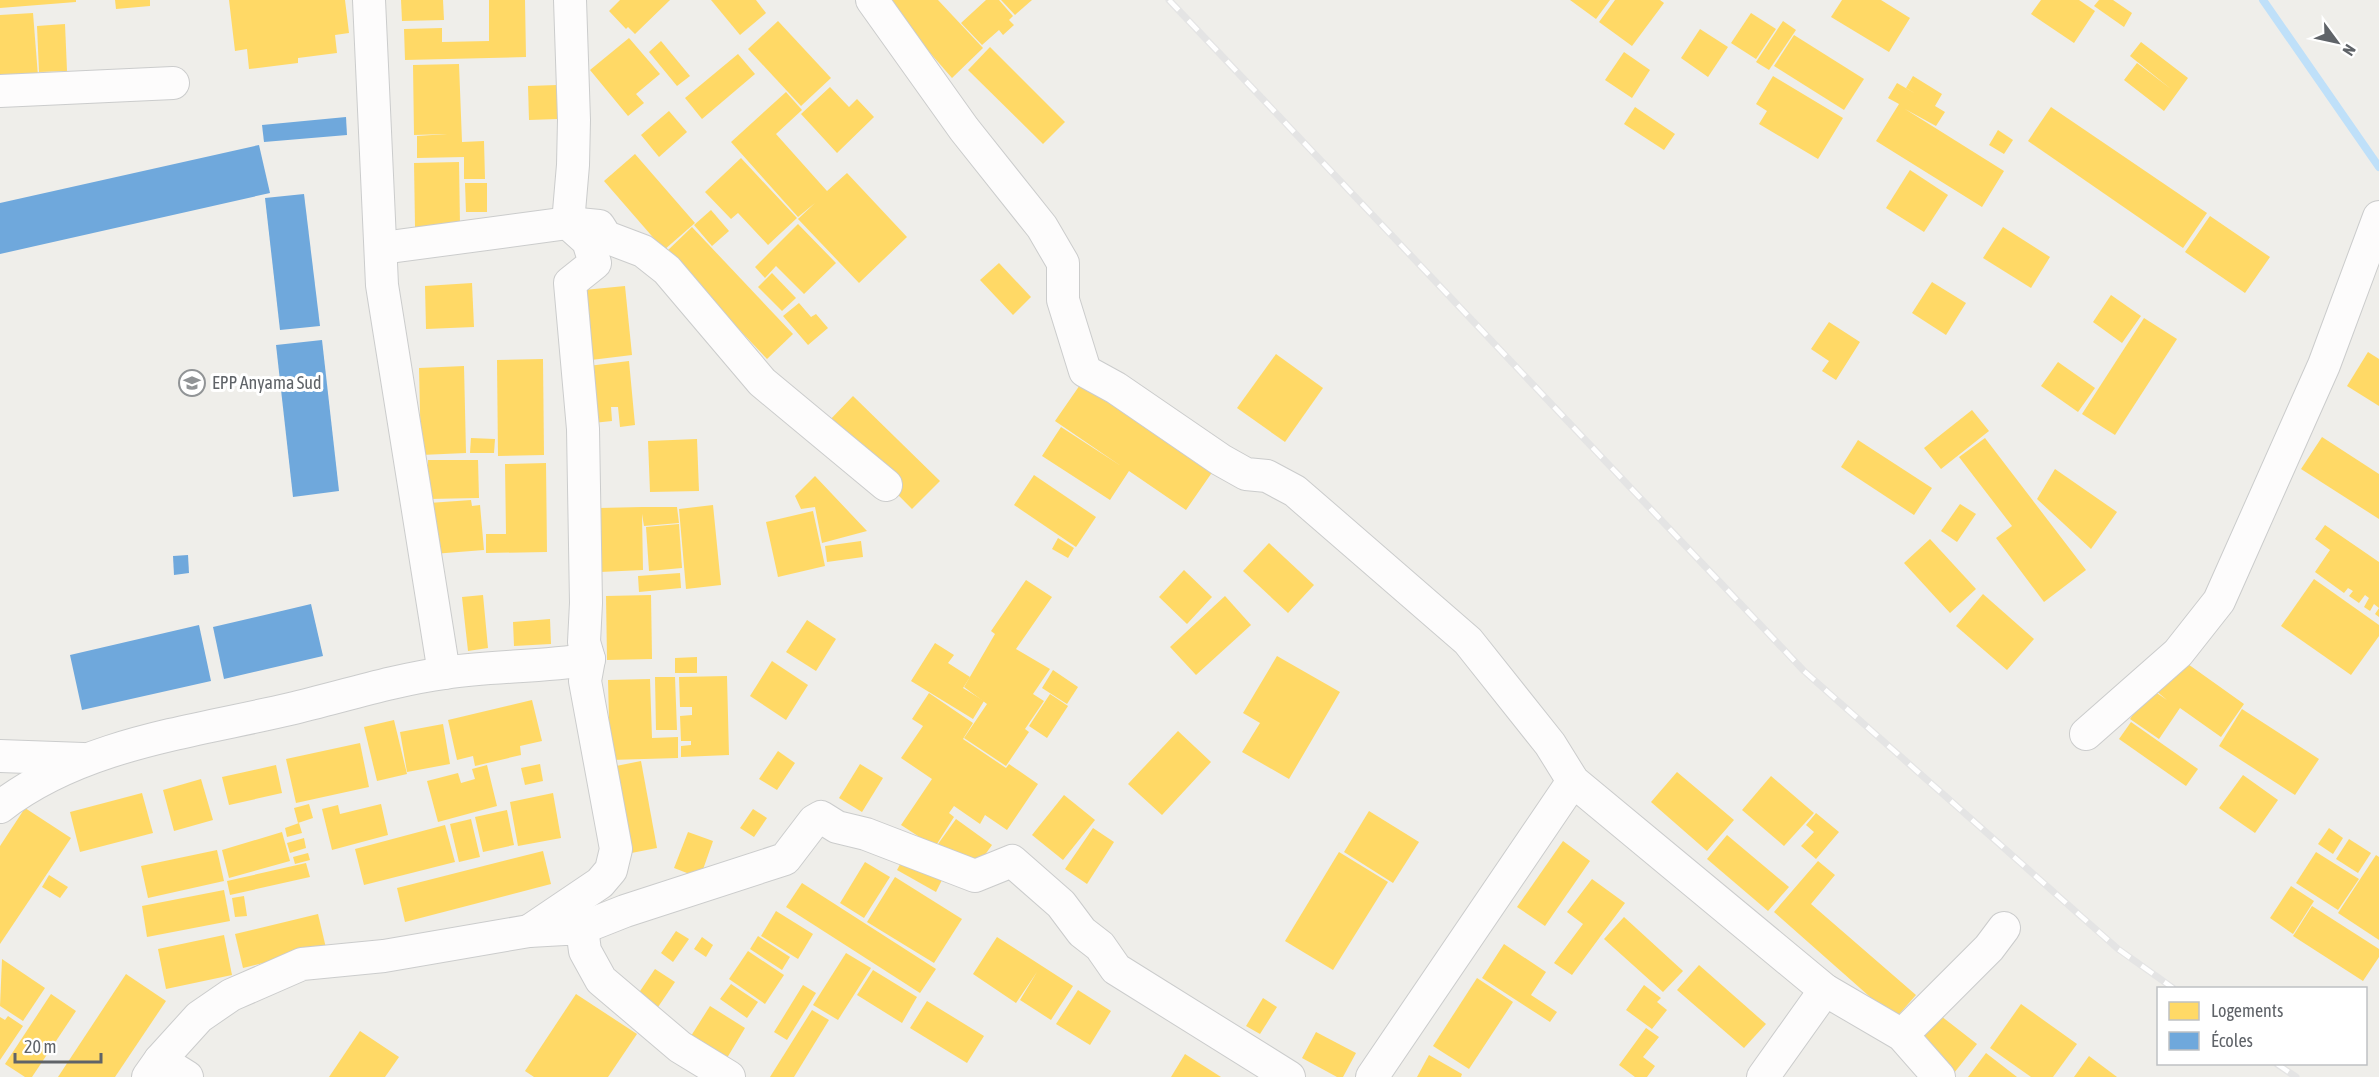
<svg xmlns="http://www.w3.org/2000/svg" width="2379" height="1077" font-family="'Asap Condensed',sans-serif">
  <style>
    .homes { fill: #ffd966 }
    .schools { fill: #6fa8dc }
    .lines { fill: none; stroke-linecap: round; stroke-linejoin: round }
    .stream { stroke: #bfe0f9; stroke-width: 8 }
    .minor-casing { stroke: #cbcccc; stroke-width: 34 }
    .minor { stroke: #fdfcfc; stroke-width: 32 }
    .rail-casing { stroke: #e4e4e4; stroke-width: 7 }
    .rail { stroke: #fff; stroke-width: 4.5; stroke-dasharray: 14; stroke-linecap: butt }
    .labels { text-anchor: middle; stroke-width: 6; stroke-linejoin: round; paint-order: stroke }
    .poi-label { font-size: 18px; fill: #5f6368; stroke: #fff; text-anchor: start }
  </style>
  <rect width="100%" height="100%" fill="#efeeea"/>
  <g class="homes">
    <polygon points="0,0 76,0 76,2 0,8"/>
    <polygon points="115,0 150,0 150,6 116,9"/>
    <polygon points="229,0 345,0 349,33 335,35 337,53 298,58 298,63 249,69 247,49 235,51"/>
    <polygon points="401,0 443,0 444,20 402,21"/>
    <polygon points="489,0 525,0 526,57 405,60 404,29 442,28 442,42 489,41"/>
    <polygon points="620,0 670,0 635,34 628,27 626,29 609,11"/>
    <polygon points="711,0 756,0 766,13 740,35"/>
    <polygon points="884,0 938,0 983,48 952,78"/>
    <polygon points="986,0 999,0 1013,16 1009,20 1014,25 1003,35 999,30 982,45 961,23"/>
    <polygon points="1001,0 1032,0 1015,15"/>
    <polygon points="1570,0 1610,0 1596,19"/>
    <polygon points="1615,0 1660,0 1664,3 1632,46 1599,22"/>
    <polygon points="1842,0 1881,0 1910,18 1889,52 1831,17"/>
    <polygon points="2041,0 2079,0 2095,11 2074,43 2031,14"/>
    <polygon points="2099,0 2113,0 2132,13 2124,27 2094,6"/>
    <polygon points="33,13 38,76 0,79 0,15"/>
    <polygon points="1751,13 1776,29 1756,59 1731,43"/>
    <polygon points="778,21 831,78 801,106 748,49"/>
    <polygon points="1783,21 1796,30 1769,70 1756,62"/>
    <polygon points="65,24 67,71 39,72 37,26"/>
    <polygon points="1700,29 1728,47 1708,77 1681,58"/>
    <polygon points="1794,35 1864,79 1844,110 1774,66"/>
    <polygon points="629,38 660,74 636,94 644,103 628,116 590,70"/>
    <polygon points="661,41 690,76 677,86 649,52"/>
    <polygon points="2141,42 2188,78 2164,111 2124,80 2137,63 2171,89 2130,56"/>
    <polygon points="990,47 1065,122 1043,144 968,70"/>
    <polygon points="1624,52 1650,70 1632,98 1605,80"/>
    <polygon points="738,54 755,74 702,119 685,98"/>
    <polygon points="459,64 462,142 484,141 485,179 464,179 464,157 417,158 417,136 447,134 414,135 413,65"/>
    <polygon points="1773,76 1843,118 1818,159 1759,124 1767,111 1756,104"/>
    <polygon points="1913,76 1942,94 1935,106 1945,112 1936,126 1905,109 2004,171 1982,207 1876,141 1899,104 1888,98 1897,83 1916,94 1906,88"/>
    <polygon points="557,85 558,119 529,120 528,86"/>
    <polygon points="830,87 849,107 857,99 874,117 837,153 801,114"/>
    <polygon points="786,92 802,110 776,134 827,191 847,173 907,237 859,283 798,219 815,203 798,217 731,142"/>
    <polygon points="1635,107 1675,134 1664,150 1624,124"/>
    <polygon points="2051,107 2207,213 2183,248 2028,141"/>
    <polygon points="669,111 687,132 659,157 641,135"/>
    <polygon points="1998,130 2013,140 2004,154 1989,145"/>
    <polygon points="635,154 695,223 664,250 604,181"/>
    <polygon points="741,158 797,218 768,245 738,213 731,219 705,192"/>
    <polygon points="459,162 460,226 415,227 414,163"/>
    <polygon points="1910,170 1948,195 1924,232 1886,208"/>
    <polygon points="465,183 487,183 487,212 466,212"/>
    <polygon points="711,210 729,231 712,246 694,225"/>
    <polygon points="2210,216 2270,257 2245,293 2185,252"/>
    <polygon points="798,224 836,263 804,294 776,266 765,278 755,267"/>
    <polygon points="692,227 793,334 767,359 666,252"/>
    <polygon points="2003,227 2050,257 2031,288 1983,258"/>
    <polygon points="999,263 1031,297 1013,315 980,280"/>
    <polygon points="772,273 796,298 782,311 758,287"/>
    <polygon points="1932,282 1966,303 1946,335 1912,313"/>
    <polygon points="472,283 474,327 426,329 425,286"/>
    <polygon points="625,286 632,355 591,360 584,290"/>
    <polygon points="2111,295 2141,316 2122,343 2093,322"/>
    <polygon points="799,303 811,317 816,314 828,328 808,345 783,316"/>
    <polygon points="2144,318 2177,339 2115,435 2082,414"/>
    <polygon points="1829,322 1860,342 1836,380 1822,371 1829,361 1811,349"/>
    <polygon points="2368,352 2379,359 2379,406 2347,386"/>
    <polygon points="1276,354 1323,388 1285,442 1237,408"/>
    <polygon points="543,359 544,455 498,456 497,360"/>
    <polygon points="629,361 635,425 620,427 618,407 611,407 612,421 593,423 588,366"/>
    <polygon points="2058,362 2095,388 2078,412 2041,386"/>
    <polygon points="464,366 466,453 421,455 419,368"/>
    <polygon points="1082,382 1213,471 1186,510 1129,471 1110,500 1042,456 1061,427 1121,466 1055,421"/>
    <polygon points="853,396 940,481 912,509 827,423"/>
    <polygon points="1972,410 1989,431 1941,469 1924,448"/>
    <polygon points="2322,437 2379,474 2379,519 2301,469"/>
    <polygon points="471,438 495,439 494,453 470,453"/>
    <polygon points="1985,438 2086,570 2044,602 1996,538 2012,526 1959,457"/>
    <polygon points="697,439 699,491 650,492 648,441"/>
    <polygon points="1858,440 1932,488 1914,515 1841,467"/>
    <polygon points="428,460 478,460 479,498 428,499"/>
    <polygon points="546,463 547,552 486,553 486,534 506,534 505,464"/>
    <polygon points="2055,469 2117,512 2091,549 2037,499"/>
    <polygon points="1034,475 1096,517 1076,547 1014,505"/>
    <polygon points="815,476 867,531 822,543 815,507 801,509 795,496"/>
    <polygon points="471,500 472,506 480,505 484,550 433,554 429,503"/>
    <polygon points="1960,504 1976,514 1957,542 1941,531"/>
    <polygon points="713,505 721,585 686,589 679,509"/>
    <polygon points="642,507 677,507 679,523 644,526 642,514 643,570 600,572 599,508"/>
    <polygon points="813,511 825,566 778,577 766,522"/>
    <polygon points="679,524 682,568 649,571 646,527"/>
    <polygon points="2325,525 2379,562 2379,617 2375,614 2379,608 2374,604 2370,611 2364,607 2369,598 2365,595 2359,603 2349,596 2353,591 2348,588 2344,593 2315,572 2330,550 2315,539"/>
    <polygon points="1058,538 1074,548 1068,558 1052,549"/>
    <polygon points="1930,539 1976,589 1950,613 1904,563"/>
    <polygon points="861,541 863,557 827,562 825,546"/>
    <polygon points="1269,543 1314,585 1288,613 1243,571"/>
    <polygon points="1184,570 1212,597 1187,624 1159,597"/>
    <polygon points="680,573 681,588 639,592 638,576"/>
    <polygon points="2314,579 2379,625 2379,636 2351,675 2281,626"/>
    <polygon points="1026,580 1052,597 1016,649 1050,669 1033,694 1044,701 1025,729 1029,732 1006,766 964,738 987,704 964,687 995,634 991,631"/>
    <polygon points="1983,594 2034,639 2007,670 1956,626"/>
    <polygon points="483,595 488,648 468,651 462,597"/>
    <polygon points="651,595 652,659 607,660 606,596"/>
    <polygon points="1225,596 1251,625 1196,675 1170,647"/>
    <polygon points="550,619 551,644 514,646 513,622"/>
    <polygon points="807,620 836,639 816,671 786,652"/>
    <polygon points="935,643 954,655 948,663 970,677 963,688 984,701 973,719 911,681"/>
    <polygon points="1277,656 1340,692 1289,779 1242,752 1260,723 1243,713"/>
    <polygon points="697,657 697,673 675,673 675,658"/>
    <polygon points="2178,657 2244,704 2221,737 2180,708 2159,739 2130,719 2151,689 2167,700 2155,690"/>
    <polygon points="772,661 808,685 786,720 750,696"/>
    <polygon points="1053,670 1078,687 1067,704 1042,688"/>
    <polygon points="727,676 729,755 681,757 681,746 691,745 691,741 681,741 680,716 692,715 692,707 680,707 679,677"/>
    <polygon points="655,677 675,677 677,730 656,730"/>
    <polygon points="650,679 652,738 678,737 678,758 610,760 608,680"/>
    <polygon points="929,693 973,723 963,739 1006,768 1009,764 1038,784 1007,830 985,815 980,824 954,806 949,813 954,817 935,847 901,825 932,779 901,758 923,726 912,719"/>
    <polygon points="1050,694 1068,706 1047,738 1029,726"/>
    <polygon points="532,700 542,741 520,746 521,755 475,766 473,756 457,760 448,720"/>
    <polygon points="2242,709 2319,759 2295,795 2219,746"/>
    <polygon points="394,720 407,774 377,781 364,727"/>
    <polygon points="2131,722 2198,769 2186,786 2119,739"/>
    <polygon points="443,724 450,764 407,772 400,732"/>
    <polygon points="1178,731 1211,762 1162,815 1128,784"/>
    <polygon points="360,743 369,787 296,803 286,759"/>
    <polygon points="778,751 795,763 777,790 759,779"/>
    <polygon points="641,761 657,848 621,855 606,768"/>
    <polygon points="540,764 543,781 525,785 521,768"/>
    <polygon points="860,764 883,778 862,812 839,798"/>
    <polygon points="276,765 282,793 229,805 222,777"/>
    <polygon points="487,765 497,806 438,822 427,781 458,773 461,783 475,779 472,769"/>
    <polygon points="1677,772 1734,820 1707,851 1651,802"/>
    <polygon points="2243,775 2278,800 2255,833 2219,808"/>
    <polygon points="1771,776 1814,813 1784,846 1742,810"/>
    <polygon points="201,779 213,820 174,831 163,790"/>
    <polygon points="142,793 153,833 80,852 70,812"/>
    <polygon points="553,793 561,838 518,846 510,802"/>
    <polygon points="1064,795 1095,820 1063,860 1032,835"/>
    <polygon points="309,804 313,818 298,823 294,808"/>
    <polygon points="381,804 388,835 332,850 322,809 338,805 340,814"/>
    <polygon points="25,808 71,838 0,944 0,846"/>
    <polygon points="753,809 767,818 754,837 740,828"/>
    <polygon points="507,810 514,845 483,852 475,817"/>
    <polygon points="1369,811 1419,842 1393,883 1344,852"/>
    <polygon points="1816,813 1839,832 1816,859 1801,846 1814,832 1806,825"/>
    <polygon points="471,819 480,857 459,862 450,824"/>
    <polygon points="956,819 992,845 974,870 938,844"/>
    <polygon points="299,823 302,833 287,837 285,828"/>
    <polygon points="445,825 455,862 364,885 355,849"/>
    <polygon points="1093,828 1114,842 1087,884 1065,869"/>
    <polygon points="2329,828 2343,838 2333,854 2318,844"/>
    <polygon points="282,832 290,861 229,878 222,850"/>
    <polygon points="688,832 713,841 700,878 674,868"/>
    <polygon points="1727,835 1789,887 1768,911 1707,859"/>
    <polygon points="304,838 306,848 290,853 287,843"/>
    <polygon points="2349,839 2371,853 2358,873 2336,859"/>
    <polygon points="1563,841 1590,861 1545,926 1517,907"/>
    <polygon points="217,850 224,881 148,898 141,866"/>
    <polygon points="543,851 551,884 405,922 397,888"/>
    <polygon points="1339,852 1388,882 1333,970 1285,941"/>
    <polygon points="2316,852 2359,879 2338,910 2296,883"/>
    <polygon points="308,853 310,860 295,864 293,857"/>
    <polygon points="2376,855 2379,857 2379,940 2338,913"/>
    <polygon points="904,857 943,878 936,892 897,870"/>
    <polygon points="1818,861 1835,875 1811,904 1916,995 1895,1019 1774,912"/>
    <polygon points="865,862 890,877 864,918 840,903"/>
    <polygon points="306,863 310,877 230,895 227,881"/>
    <polygon points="49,875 68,887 60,898 42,887"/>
    <polygon points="895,877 962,919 934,963 867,922"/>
    <polygon points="1592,879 1625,903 1572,975 1554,963 1583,924 1567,912"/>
    <polygon points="802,883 936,969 920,993 786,907"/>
    <polygon points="2291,886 2314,901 2293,934 2270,918"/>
    <polygon points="224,890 230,921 147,937 142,906"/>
    <polygon points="244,896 247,916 235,917 232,898"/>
    <polygon points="2312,906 2379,949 2379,957 2363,981 2293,936"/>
    <polygon points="776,911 813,934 798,959 761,936"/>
    <polygon points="318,914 326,948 243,968 235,934"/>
    <polygon points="1624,917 1683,971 1663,992 1604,939"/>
    <polygon points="676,931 689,939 673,962 661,953"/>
    <polygon points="224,935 232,975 166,989 158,949"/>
    <polygon points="758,936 790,957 782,970 750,949"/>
    <polygon points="702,937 713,945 706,957 694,949"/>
    <polygon points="997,937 1073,986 1051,1020 1020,1000 1037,972 1016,1003 973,974"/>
    <polygon points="1504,944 1546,972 1531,995 1557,1012 1550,1022 1482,978"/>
    <polygon points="748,951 784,975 765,1004 729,979"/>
    <polygon points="846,953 871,968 838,1020 813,1005"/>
    <polygon points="2,959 45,988 23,1021 0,1006"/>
    <polygon points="1699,965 1766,1024 1744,1048 1677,990"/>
    <polygon points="655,969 675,982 656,1010 636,997"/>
    <polygon points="873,970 917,997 902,1023 857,995"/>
    <polygon points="126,974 166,1001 115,1077 58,1077"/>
    <polygon points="1477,978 1513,1002 1469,1069 1433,1046"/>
    <polygon points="731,984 758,1002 747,1018 720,999"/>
    <polygon points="803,985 816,993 787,1040 774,1032"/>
    <polygon points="1644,985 1661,998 1657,1002 1667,1010 1652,1029 1626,1010"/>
    <polygon points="1078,990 1111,1011 1090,1045 1056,1024"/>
    <polygon points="51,994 76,1011 32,1077 25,1077 5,1064"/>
    <polygon points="576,994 637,1034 608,1077 534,1077 525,1071"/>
    <polygon points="1263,998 1277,1007 1260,1034 1246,1026"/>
    <polygon points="927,1001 984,1036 967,1063 910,1028"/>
    <polygon points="2021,1004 2077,1044 2053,1077 2031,1077 1990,1048"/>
    <polygon points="710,1006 745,1028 727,1058 691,1036"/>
    <polygon points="1932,1009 1977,1044 1954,1073 1910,1039"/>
    <polygon points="812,1010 829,1020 794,1077 770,1077"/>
    <polygon points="8,1016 23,1026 0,1060 0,1017 5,1020"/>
    <polygon points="1646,1028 1659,1037 1643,1057 1655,1066 1647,1077 1635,1077 1619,1065"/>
    <polygon points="360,1031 399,1057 385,1077 329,1077"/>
    <polygon points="1316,1032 1356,1053 1343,1077 1337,1077 1302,1058"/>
    <polygon points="1986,1053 2017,1077 1968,1077"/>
    <polygon points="1185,1054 1221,1077 1171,1077"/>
    <polygon points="1429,1055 1462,1074 1461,1077 1417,1077"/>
    <polygon points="2089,1056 2117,1077 2074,1077"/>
  </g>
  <g class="schools">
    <polygon points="346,117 347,135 264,142 262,125"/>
    <polygon points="259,145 270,193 0,254 0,203"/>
    <polygon points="304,194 320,326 280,330 265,198"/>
    <polygon points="322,340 339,491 293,497 276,345"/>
    <polygon points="188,555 189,573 174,575 173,556"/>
    <polygon points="311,604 323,656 224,679 213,627"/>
    <polygon points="199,625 211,681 82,710 70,655"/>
  </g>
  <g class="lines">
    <polyline class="stream" points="2263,0 2379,167"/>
    <defs>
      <g id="minor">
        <polyline points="369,0 382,285 444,673"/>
        <polyline points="872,0 964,129 1042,227 1063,263 1063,300 1085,371 1116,388 1221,460 1246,474 1267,476 1295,491 1468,641 1550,744 1573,781 1825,990 1902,1035 1939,1077"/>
        <polyline points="0,91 173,83"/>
        <polyline points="568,223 573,165 574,120 570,0"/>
        <polyline points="382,248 568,223 599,226 606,237 643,251 667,270 762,382 886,485"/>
        <polyline points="2086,734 2178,653 2219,601 2324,365 2379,217"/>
        <polyline points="0,756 83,759"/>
        <path d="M0,807C81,744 192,732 290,709C341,697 393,680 445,673C493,665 541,668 589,659"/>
        <polyline points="582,928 625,911 785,859 814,821 821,817 837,827 866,834 975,876 1012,861 1061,904 1082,932 1100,946 1116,969 1289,1077"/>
        <polyline points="529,931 600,883 611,870 616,849 585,681 589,659 584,642 586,603 583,429 570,283 595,263 588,241 568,223"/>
        <polyline points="1902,1035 1989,948 2004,928"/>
        <polyline points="160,1060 187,1077"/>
        <polyline points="148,1077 160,1060 199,1017 231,995 302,964 384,956 529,931 582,928 585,951 601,980 680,1047 729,1077"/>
        <polyline points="1372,1077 1573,781"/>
        <polyline points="1763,1077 1825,990"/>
      </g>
    </defs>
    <use href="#minor" class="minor-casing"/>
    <use href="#minor" class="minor"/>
    <defs>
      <g id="rail">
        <polyline points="1169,0 1804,671 2118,949 2173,988"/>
        <polyline points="2277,1064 2296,1077"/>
      </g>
    </defs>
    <use href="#rail" class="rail-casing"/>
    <use href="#rail" class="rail"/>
  </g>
  <defs>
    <symbol id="school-ring" viewBox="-11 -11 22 22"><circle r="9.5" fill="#fff" stroke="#919496" stroke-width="1.5"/><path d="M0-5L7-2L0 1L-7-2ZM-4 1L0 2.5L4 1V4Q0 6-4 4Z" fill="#919496"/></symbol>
  </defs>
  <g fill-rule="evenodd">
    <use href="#school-ring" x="177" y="368" width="30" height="30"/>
  </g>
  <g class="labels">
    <g class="poi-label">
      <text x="212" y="389">EPP Anyama Sud</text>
    </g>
  </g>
  <rect x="2157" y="987" width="210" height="78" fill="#ffffff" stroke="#bfc1c3" stroke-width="1.5"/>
  <rect x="2169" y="1002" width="30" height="18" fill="#ffd966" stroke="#bfc1c3" stroke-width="1.5"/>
  <text x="2211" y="1017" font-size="18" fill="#5f6368">Logements</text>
  <rect x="2169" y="1032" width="30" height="18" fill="#6fa8dc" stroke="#bfc1c3" stroke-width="1.5"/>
  <text x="2211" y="1047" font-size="18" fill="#5f6368">Écoles</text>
  <g transform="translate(2337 42) rotate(123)" stroke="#ffffff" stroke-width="4.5" paint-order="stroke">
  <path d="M0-4.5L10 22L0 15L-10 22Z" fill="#5f6368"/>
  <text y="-9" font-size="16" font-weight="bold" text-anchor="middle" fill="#5f6368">N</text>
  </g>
  <path d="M15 1053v9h86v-9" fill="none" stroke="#5f6368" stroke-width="3"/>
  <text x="24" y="1053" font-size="18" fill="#5f6368" stroke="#ffffff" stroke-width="4.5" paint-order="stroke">20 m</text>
</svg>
